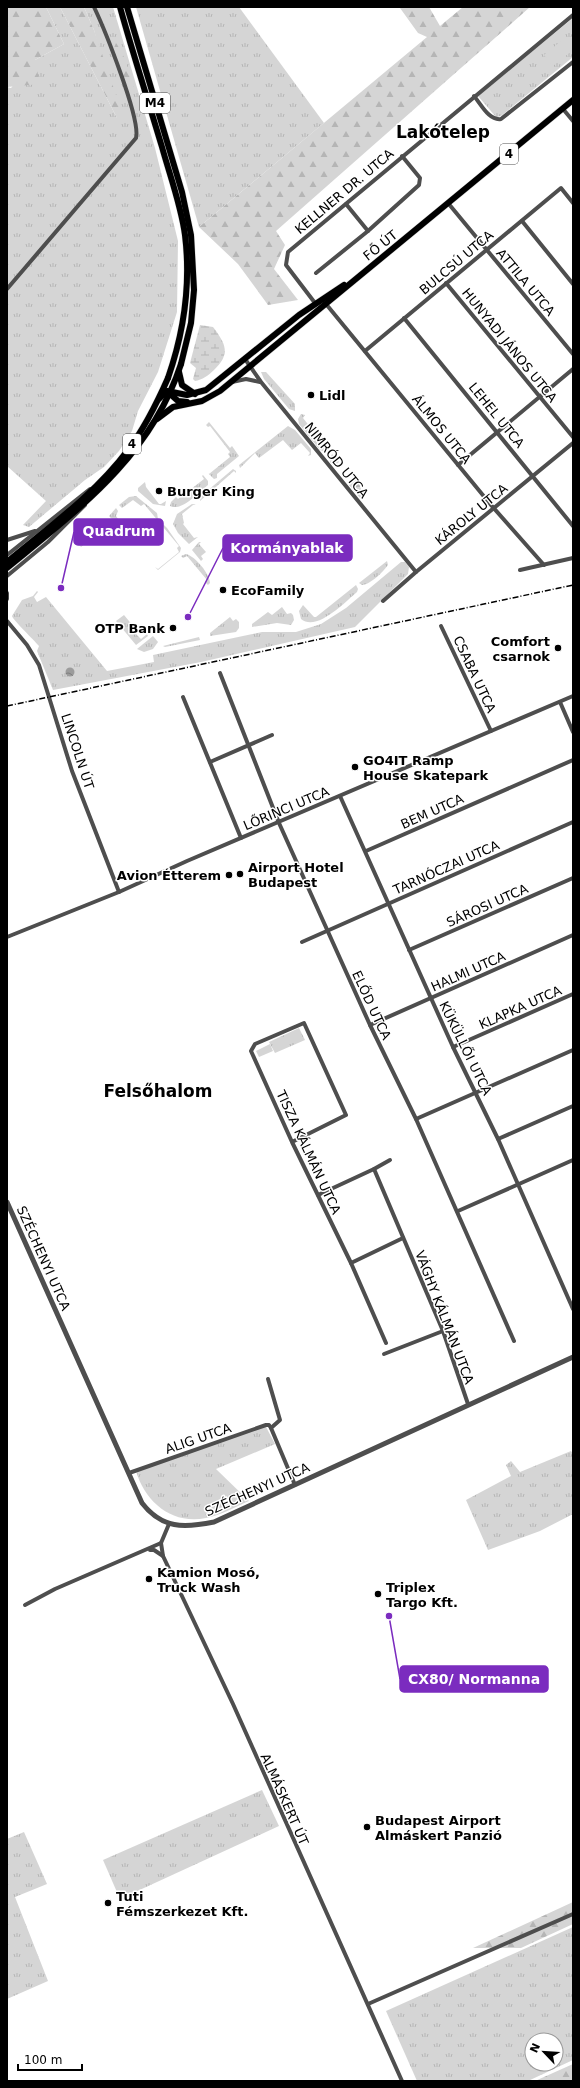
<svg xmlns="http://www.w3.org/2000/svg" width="580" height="2088" font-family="'DejaVu Sans',sans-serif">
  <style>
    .grass { fill: url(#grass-tufts); fill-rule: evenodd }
    .forest { fill: url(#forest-firs) }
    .wetland { fill: url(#wetland-marsh) }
    .pitch { fill: #d5d5d5 }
    .water { fill: url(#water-waves) }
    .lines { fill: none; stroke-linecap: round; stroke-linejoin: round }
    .primary-casing { stroke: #dbdbdb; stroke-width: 7 }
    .trunk-casing { stroke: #dbdbdb; stroke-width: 7 }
    .minor { stroke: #4e4e4e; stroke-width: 4 }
    .tertiary { stroke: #4e4e4e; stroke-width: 5 }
    .primary { stroke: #000; stroke-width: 6 }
    .trunk { stroke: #000; stroke-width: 6 }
    .rail { stroke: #000; stroke-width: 1.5; stroke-dasharray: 6 2 1 2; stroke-linecap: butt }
    .poi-dot { fill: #000; stroke: #fff; stroke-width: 1.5 }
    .labels { text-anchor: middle; stroke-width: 3; stroke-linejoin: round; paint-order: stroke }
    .shield { fill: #fff; stroke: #4c4c4c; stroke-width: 1 }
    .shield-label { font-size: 12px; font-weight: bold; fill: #000 }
    .street-label { font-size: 13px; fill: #000; stroke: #fff }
    .poi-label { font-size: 13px; font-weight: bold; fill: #000; stroke: #fff; text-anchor: start }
    .district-label { font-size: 17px; font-weight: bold; fill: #000; stroke: #fff }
    .leader { fill: none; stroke: #7b2cbf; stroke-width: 1.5 }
    .callout-dot { fill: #7b2cbf; stroke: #fff; stroke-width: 1.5 }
    .callout { fill: #7b2cbf; stroke: #7b2cbf; stroke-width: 1.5 }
    .callout-label { font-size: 14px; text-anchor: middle; font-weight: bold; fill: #fff }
  </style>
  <defs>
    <pattern id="grass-tufts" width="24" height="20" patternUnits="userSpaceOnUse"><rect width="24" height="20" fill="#d5d5d5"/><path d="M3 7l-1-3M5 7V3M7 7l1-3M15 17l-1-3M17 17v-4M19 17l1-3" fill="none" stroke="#b5b5b5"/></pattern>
    <pattern id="forest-firs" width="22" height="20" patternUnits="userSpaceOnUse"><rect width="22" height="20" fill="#d5d5d5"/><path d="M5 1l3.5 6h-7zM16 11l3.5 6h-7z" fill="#b5b5b5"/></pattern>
    <pattern id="wetland-marsh" width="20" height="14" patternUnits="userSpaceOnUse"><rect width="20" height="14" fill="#d5d5d5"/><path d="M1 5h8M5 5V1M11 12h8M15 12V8" fill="none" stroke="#b5b5b5"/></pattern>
    <pattern id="water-waves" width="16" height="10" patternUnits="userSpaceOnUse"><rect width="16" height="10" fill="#9c9c9c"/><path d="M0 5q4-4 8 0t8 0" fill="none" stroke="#7d7d7d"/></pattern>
  </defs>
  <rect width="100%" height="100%" fill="#fff"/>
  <g class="grass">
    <polygon points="46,7 60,7 117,118 94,30 84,7 113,7 155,148 178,241 177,312 158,372 138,411 132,431 119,451 104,467 85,480 29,527 23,525 46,501 7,466 7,87 11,88 35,60 64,44"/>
    <polygon points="136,7 239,7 324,123 199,227"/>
    <polygon points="573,18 573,57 501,116 496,117 478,96"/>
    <polygon points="261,372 266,372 295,404 295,411 289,409 264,379"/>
    <polygon points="301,414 305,415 303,418 326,447 329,445 329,450 326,452 320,450 299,424 298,419"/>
    <polygon points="209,422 230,448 232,446 239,456 217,474 217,478 214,479 207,472 209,474 230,457 228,454 230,452 210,426 208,427 206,425"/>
    <polygon points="288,426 295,430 311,449 311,455 308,456 310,453 301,443 292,450 283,440 259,458 255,453 240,468 239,465"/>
    <polygon points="332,454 339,462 334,466 330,462"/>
    <polygon points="233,469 236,471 236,473 234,471 200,501 200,497"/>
    <path d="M203,475L208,481V485C199,492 182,512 170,506L171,502L176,497L178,499L204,479L202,476Z"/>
    <polygon points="145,482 146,487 159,504 161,504 166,501 165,506 153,504 138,491 138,488"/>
    <polygon points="136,496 157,513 158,519 167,528 181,548 180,552 158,570 155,567 158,569 179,552 177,548 179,546 144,504 141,506 133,500 122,508 119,505 129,497"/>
    <polygon points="192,504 196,505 193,505 182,514 184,523 183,524 194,538 198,537 189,544 178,533 173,524 177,514"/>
    <polygon points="116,508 118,511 116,516 121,523 118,526 109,516"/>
    <polygon points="101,521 107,521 112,526 108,528 103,529 81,547 76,541"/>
    <polygon points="199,542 201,542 199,544 206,552 201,556 203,559 201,561 192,550"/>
    <path d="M186,554C195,556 210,574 210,583L208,585L205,582L207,580L187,556L183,558L181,556Z"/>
    <path d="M387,561L388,565C383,572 371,584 362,585L359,583Z"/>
    <path d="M401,562H405L409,567L408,574L355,627L201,662L53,690L37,651L39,646C34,640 13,620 12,616L22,600L33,596L37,591L38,592L34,597L37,602L46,597L107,671L154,662L153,655L262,632H296L321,624L346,608Z"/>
    <path d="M356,585L358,589L357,592C345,602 317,632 301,619L299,611L303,605L314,617H316Z"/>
    <polygon points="282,607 287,614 291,613 293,615 294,620 291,625 277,623 252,627 252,624 268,612 272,615"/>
    <polygon points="124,615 134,627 136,625 140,629 135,633 141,639 147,634 148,636 136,645 116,621"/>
    <polygon points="230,617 233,621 236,619 239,622 239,628 236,632 210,636 210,633"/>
    <polygon points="153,636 158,642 153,649 144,652 137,649"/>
    <polygon points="199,637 200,640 165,647 163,646"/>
    <polygon points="299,1028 305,1040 275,1053 269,1042"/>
    <path d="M265,1425L275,1444L216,1469L249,1501C235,1507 221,1515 206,1518C172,1525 145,1502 136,1471Z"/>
    <polygon points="571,1451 573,1454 573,1514 540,1531 488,1550 466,1500 511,1476 506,1465 511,1461 520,1472"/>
    <polygon points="262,1790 279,1826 120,1899 103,1860"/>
    <polygon points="24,1832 47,1884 15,1897 48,1981 7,1999 7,1839"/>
    <path d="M573,1927V2060L528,2081H417L386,2011ZM532,2040H556V2064H532Z"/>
  </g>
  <g class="forest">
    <polygon points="7,7 46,7 64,44 35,60 40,84 7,87"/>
    <polygon points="60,7 84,7 94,30 122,113 117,118"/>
    <polygon points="402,7 429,7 440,26 463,7 530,7 276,231 285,245 274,269 298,300 268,305 238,264 199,227 427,37 418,33 400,8"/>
    <path d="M116,43L119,45C125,59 129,73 134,87L135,90L132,93L128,92L114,48Z"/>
    <polygon points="358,477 363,498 361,499 349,485"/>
    <polygon points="573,1902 573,1924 521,1948 473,1948"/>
    <polygon points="573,2064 573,2081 535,2081"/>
  </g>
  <path class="wetland" d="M200,325L213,327C226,344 231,354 214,370C209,375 202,380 195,381L193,379L196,368L190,363Z"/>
  <g class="pitch">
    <polygon points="566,37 573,45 573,50 553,66 544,55"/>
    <polygon points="270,1044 273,1051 259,1057 256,1051"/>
  </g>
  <circle class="water" cx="70" cy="672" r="4.5"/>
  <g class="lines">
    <defs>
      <g id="primary">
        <polyline points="179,372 182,385 195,394"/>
        <polyline points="168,392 178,401 187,402"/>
        <polyline points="159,399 167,391 187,395 206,390 299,315 344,285"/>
        <polyline points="157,419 173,407 202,401 220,391 573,100"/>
        <path d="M7,562C49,527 95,494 128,450C144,429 157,403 168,378"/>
        <path d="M7,568C79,509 151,456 181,364"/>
      </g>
      <g id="trunk">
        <path d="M120,7C133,54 148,100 162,147C170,176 181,205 185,235C191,284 184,332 168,378"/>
        <polyline points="127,7 182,192 191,235 194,290 191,323 181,364"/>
      </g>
    </defs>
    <use href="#primary" class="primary-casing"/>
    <use href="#trunk" class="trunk-casing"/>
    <g class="minor">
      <path d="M474,96C481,104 489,121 501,119L573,62"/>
      <polyline points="563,109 573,121"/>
      <polyline points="448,203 573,354"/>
      <polyline points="346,204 368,231"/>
      <polyline points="522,221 573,284"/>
      <polyline points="316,273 368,231 419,185 420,178 402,156"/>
      <polyline points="446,283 573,437"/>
      <path d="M7,289L136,138C141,119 104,28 94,7"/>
      <polyline points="315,303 286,265 288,252 573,15"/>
      <polyline points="326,304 491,505 544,565"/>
      <polyline points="404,318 573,526"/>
      <polyline points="365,351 561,188 573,203"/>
      <polyline points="245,359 261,382 416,572"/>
      <polyline points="232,382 246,379 260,382"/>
      <polyline points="458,465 573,369"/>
      <polyline points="7,540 35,531"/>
      <polyline points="7,555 90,489"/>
      <polyline points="520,570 573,558"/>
      <polyline points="7,576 48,542 85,505"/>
      <polyline points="7,593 7,599"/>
      <polyline points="383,601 416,572 573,443"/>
      <polyline points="7,621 27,645 39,665 72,771 119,892"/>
      <polyline points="441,626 491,731"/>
      <polyline points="220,673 279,823 370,1025 416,1119 514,1341"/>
      <polyline points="183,697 241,838"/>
      <polyline points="560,702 573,732"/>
      <polyline points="210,762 272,735"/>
      <polyline points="340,796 453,1047 498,1139 573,1309"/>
      <polyline points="366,851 573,760"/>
      <polyline points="7,937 119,892 187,861 573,696"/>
      <polyline points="302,942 573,822"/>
      <polyline points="409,950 573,878"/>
      <polyline points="370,1025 573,935"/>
      <polyline points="453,1047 573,994"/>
      <polyline points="416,1119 573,1050"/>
      <polyline points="498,1139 573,1106"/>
      <polyline points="292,1142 346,1115 304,1023 255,1044 251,1051 292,1142 351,1263"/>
      <polyline points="374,1169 390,1160"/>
      <polyline points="318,1195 374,1169 443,1331 468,1404"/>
      <polyline points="458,1211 573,1160"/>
      <polyline points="386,1343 351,1263 403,1238"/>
      <polyline points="384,1354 443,1331"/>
      <polyline points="268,1379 280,1420 271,1428 295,1485"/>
      <polyline points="129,1473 266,1425 269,1425 271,1428"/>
      <polyline points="169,1524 161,1543 163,1556 233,1704 402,2081"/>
      <polyline points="150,1550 154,1550 163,1556"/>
      <polyline points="25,1605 55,1589 161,1543"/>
      <polyline points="368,2004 573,1914"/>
    </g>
    <path class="tertiary" d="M7,1202L142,1503C162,1529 184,1528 214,1522C334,1467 453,1412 573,1357"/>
    <use href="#primary" class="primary"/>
    <use href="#trunk" class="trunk"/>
    <polyline class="rail" points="7,706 573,585"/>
  </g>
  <g class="poi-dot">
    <circle cx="311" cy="395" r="4"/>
    <circle cx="159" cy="491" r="4"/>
    <circle cx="223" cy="590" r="4"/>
    <circle cx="173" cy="628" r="4"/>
    <circle cx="558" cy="648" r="4"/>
    <circle cx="355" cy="767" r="4"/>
    <circle cx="240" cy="874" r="4"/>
    <circle cx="229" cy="875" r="4"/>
    <circle cx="149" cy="1579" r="4"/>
    <circle cx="378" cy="1594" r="4"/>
    <circle cx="367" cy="1827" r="4"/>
    <circle cx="108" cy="1903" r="4"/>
  </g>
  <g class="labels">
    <g class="shield">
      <rect x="140" y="93" width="30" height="20" rx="3"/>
      <rect x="500" y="144" width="18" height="20" rx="3"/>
      <rect x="123" y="434" width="18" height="20" rx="3"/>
    </g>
    <g class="shield-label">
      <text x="155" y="107">M4</text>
      <text x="509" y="158">4</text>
      <text x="132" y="448">4</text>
    </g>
    <g class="street-label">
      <text transform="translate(344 191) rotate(-40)" y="5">KELLNER DR. UTCA</text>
      <text transform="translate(380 245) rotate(-39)" y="5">FŐ ÚT</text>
      <text transform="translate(456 262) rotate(-40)" y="5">BULCSÚ UTCA</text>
      <text transform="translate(526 282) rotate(50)" y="5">ATTILA UTCA</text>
      <text transform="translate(510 345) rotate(51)" y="5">HUNYADI JÁNOS UTCA</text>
      <text transform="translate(497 415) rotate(51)" y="5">LEHEL UTCA</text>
      <text transform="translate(442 429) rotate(51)" y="5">ÁLMOS UTCA</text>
      <text transform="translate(337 460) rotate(51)" y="5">NIMRÓD UTCA</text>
      <text transform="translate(471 514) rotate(-39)" y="5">KÁROLY UTCA</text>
      <text transform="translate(475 674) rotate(65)" y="5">CSABA UTCA</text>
      <text transform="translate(78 751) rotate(72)" y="5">LINCOLN ÚT</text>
      <text transform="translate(286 808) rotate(-23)" y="5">LŐRINCI UTCA</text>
      <text transform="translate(432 811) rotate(-24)" y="5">BEM UTCA</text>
      <text transform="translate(446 867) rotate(-24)" y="5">TARNÓCZAI UTCA</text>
      <text transform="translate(487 905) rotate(-24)" y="5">SÁROSI UTCA</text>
      <text transform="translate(468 971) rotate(-24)" y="5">HALMI UTCA</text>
      <text transform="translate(372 1005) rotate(65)" y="5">ELŐD UTCA</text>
      <text transform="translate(520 1007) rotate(-24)" y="5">KLAPKA UTCA</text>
      <text transform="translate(466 1048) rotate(64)" y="5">KÜKÜLLŐI UTCA</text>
      <text transform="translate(309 1152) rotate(65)" y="5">TISZA KÁLMÁN UTCA</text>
      <text transform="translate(44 1258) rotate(66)" y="5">SZÉCHENYI UTCA</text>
      <text transform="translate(445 1317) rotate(69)" y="5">VÁGHY KÁLMÁN UTCA</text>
      <text transform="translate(198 1438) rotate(-19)" y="5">ALIG UTCA</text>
      <text transform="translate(257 1489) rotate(-24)" y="5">SZÉCHENYI UTCA</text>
      <text transform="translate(285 1799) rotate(66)" y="5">ALMÁSKERT ÚT</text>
    </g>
    <g class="poi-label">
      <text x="319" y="400">Lidl</text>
      <text x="167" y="496">Burger King</text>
      <text x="231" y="595">EcoFamily</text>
      <text x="165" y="633" text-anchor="end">OTP Bank</text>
      <text x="550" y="646" text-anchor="end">Comfort<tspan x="550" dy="15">csarnok</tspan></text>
      <text x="363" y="765">GO4IT Ramp<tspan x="363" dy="15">House Skatepark</tspan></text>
      <text x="248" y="872">Airport Hotel<tspan x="248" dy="15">Budapest</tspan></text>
      <text x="221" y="880" text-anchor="end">Avion Étterem</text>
      <text x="157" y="1577">Kamion Mosó,<tspan x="157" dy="15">Truck Wash</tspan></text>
      <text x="386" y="1592">Triplex<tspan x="386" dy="15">Targo Kft.</tspan></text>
      <text x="375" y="1825">Budapest Airport<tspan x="375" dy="15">Almáskert Panzió</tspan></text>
      <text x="116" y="1901">Tuti<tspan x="116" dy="15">Fémszerkezet Kft.</tspan></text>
    </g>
    <g class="district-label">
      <text x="443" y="138">Lakótelep</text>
      <text x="158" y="1097">Felsőhalom</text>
    </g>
  </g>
  <path class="leader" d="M61 588L74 532M188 617L223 548M389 1616L400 1679"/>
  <g class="callout-dot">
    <circle cx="61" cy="588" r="4"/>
    <circle cx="188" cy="617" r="4"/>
    <circle cx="389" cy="1616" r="4"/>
  </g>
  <g class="callout">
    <rect x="74" y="519" width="89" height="26" rx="4"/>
    <rect x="223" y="535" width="129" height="26" rx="4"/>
    <rect x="400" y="1666" width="148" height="26" rx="4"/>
  </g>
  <g class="callout-label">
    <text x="119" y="536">Quadrum</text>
    <text x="287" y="553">Kormányablak</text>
    <text x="474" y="1684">CX80/ Normanna</text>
  </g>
  <rect width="580" height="2088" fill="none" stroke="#000000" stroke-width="16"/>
  <g transform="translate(544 2052) rotate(295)"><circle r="19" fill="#ffffff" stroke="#999999"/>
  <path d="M0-3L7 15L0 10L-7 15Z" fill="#000000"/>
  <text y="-6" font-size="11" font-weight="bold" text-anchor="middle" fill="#000000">N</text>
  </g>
  <path d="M18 2064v6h64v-6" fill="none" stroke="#000000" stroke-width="2"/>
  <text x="24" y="2064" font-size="12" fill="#000000" stroke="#ffffff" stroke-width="3" paint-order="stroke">100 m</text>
</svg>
